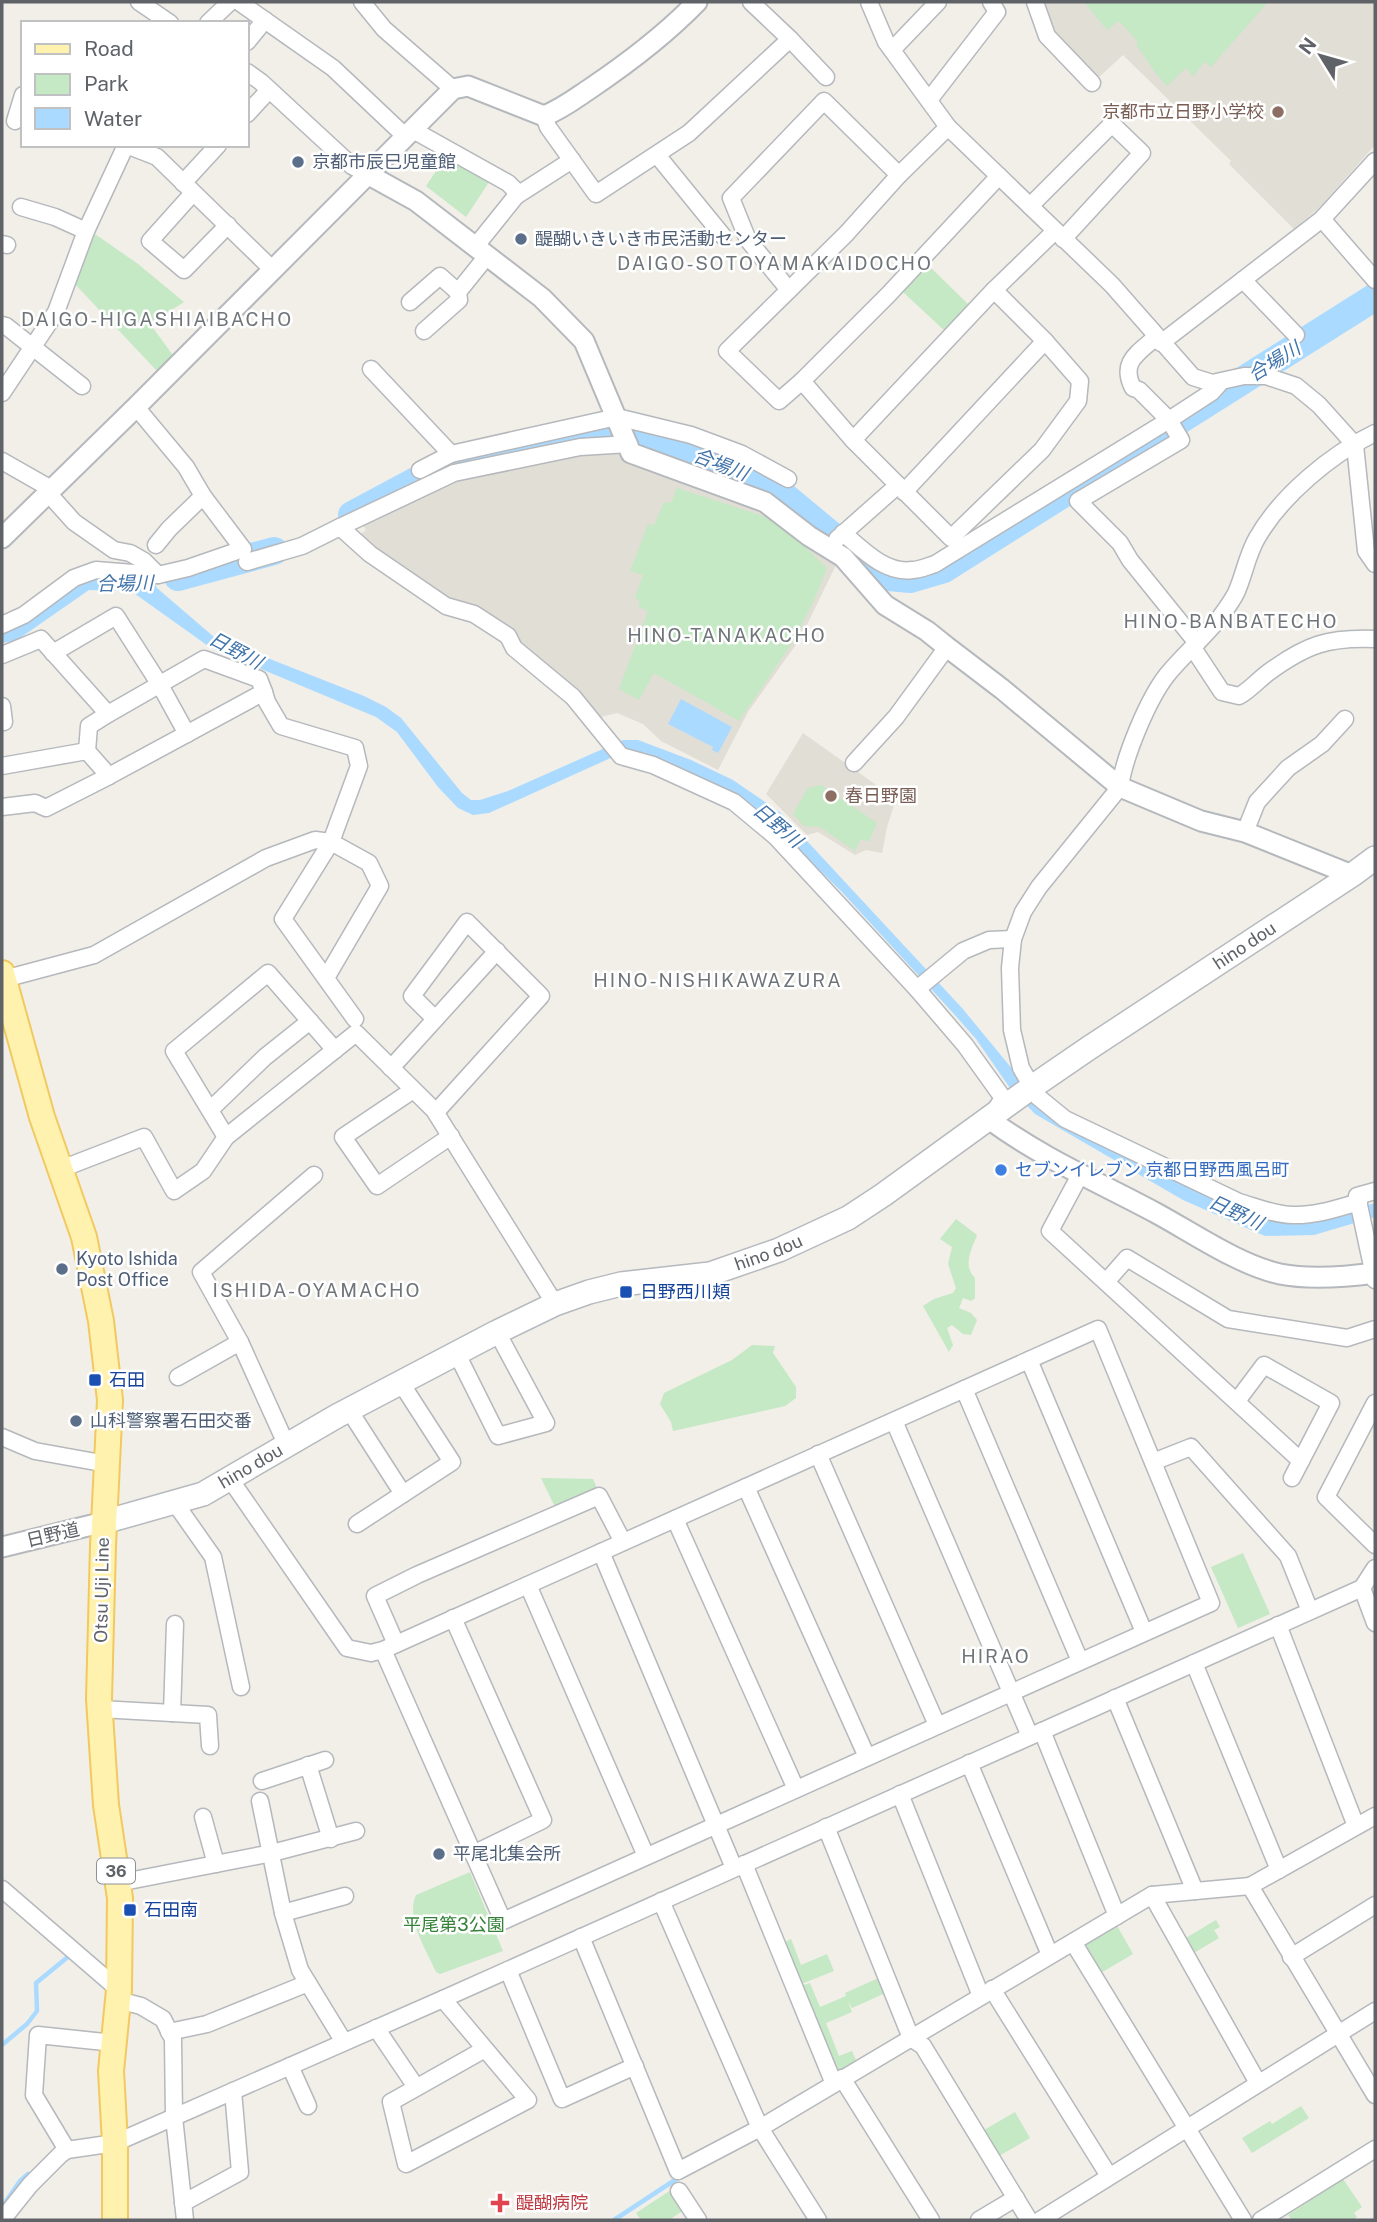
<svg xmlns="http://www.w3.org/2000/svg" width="1377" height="2222" font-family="'Public Sans','Noto Sans JP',sans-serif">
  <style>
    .education { fill: #e1ded6 }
    .green { fill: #c5e8c5 }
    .water { fill: #aadaff }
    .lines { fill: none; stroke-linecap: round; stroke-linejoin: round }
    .stream { stroke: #aadaff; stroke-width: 4.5 }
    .river { stroke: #aadaff; stroke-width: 28 }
    .minor-casing { stroke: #b5b8bc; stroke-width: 19 }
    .tertiary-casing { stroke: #b5b8bc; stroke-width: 23 }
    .secondary-casing { stroke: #b6babf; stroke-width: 26 }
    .primary-casing { stroke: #f2c960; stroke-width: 28 }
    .minor { stroke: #fff; stroke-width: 16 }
    .tertiary { stroke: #fff; stroke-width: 19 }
    .secondary { stroke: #fff; stroke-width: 23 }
    .primary { stroke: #fff2af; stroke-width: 24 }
    .education-dot { fill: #8d6e63; stroke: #fff; stroke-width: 2.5 }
    .service-dot { fill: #5c6f8a; stroke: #fff; stroke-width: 2.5 }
    .shop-dot { fill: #3f7fe0; stroke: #fff; stroke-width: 2.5 }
    .transit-dot { fill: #1a4fb4; stroke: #fff; stroke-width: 2.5 }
    .health-dot { fill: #e0444e; stroke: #fff; stroke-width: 2.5 }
    .labels { text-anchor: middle; stroke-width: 5; stroke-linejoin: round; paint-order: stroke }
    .shield { fill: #fff; stroke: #8f9295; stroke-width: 2 }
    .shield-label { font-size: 16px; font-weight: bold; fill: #5f6368 }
    .education-label { font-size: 18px; fill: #785e54; stroke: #fff; text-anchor: end }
    .service-label { font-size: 18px; fill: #4e5e75; stroke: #fff; text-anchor: start }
    .street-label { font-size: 18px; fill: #5f6368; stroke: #fff }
    .shop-label { font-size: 18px; fill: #366cbe; stroke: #fff; text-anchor: start }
    .transit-label { font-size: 18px; fill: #164399; stroke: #fff; text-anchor: start }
    .park-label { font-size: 18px; fill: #348238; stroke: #fff }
    .health-label { font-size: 18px; fill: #be3a42; stroke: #fff; text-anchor: start }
    .neighbourhood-label { font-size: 19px; letter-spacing: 2px; fill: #70757a; stroke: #fff }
    .water-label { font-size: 19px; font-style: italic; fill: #4174aa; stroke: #fff }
  </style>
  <rect width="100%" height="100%" fill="#f1efe8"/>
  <g class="education">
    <polygon points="1041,2 1375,2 1375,145 1320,207 1294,229 1229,164 1231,161 1123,55 1096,80 1054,38"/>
    <polygon points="598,452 614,452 767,511 836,565 800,639 748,712 718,770 661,741 643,724 617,713 597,718 577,694 518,639 509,626 470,605 456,606 396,566 358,536 366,530 362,524 456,478"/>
    <polygon points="803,733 896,799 887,827 882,853 866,850 855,855 818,832 807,835 766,794"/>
  </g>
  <g class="green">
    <path d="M1084,2H1268L1211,67L1205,62L1193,76L1186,68L1167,86C1154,74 1147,58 1136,45L1138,42L1119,21L1107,30Z"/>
    <polygon points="446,156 489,182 466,217 426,186"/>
    <polygon points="95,234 138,264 184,302 150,324 175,358 159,373 73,282"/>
    <polygon points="928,265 970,306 946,332 903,292"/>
    <polygon points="677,488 766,517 801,543 827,568 815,598 794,640 739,721 654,673 639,700 619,689 648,611 638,607 640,601 635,598 643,575 630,571 648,524 654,525 664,502 671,503"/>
    <polygon points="821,785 877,823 869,841 860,840 855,851 820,827 804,826 793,814 808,788"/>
    <path d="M956,1219L977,1235C972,1249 962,1265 975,1278V1298L971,1301L963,1298L959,1308L971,1313L977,1320L971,1335L963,1334L952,1325L947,1328L953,1345L949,1352L923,1306L934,1299L953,1293L956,1288L948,1264L952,1247L940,1239Z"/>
    <polygon points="752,1345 775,1346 773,1353 796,1387 796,1398 785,1406 673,1431 671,1422 660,1404 664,1393 732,1360"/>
    <polygon points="541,1478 593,1479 598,1491 555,1507"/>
    <polygon points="1243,1553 1270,1614 1238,1628 1211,1567"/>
    <path d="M470,1872L503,1951L440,1974L436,1972C427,1951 405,1918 416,1895Z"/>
    <polygon points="1216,1920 1220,1927 1214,1930 1219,1938 1192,1954 1184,1939"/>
    <polygon points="1116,1924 1133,1954 1099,1974 1081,1945"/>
    <polygon points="791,1939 801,1965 827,1954 834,1971 799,1985 783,1943"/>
    <polygon points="883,1976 890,1991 852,2008 848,2001 852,2012 826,2023 839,2056 852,2051 858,2065 836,2074 800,1986 810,1983 820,2007 846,1996 845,1993"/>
    <polygon points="1301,2106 1309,2118 1252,2153 1242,2138 1270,2121 1272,2124"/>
    <polygon points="1015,2112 1030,2138 999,2156 984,2130"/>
    <polygon points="1343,2179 1362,2207 1354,2213 1357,2217 1352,2220 1292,2220 1288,2215"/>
    <polygon points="671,2190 684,2210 669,2220 641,2220 636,2213"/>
  </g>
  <g class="water">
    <polygon points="107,578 154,580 157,588 214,637 364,696 386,707 401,718 462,793 471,800 480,800 508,791 623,740 638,740 691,760 733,780 781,813 962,1008 1042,1105 1255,1214 1342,1212 1375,1203 1375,1217 1314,1235 1265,1236 1183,1200 1035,1114 1010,1088 976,1039 954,1014 841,891 767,819 645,753 630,751 615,756 489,813 473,815 458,808 438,787 397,732 376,717 211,648 131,591 89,590 17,640 2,643 2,634 27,623 84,580"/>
    <polygon points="681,699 732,727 718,753 712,750 713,747 668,724"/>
  </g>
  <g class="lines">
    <g class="stream">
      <polyline points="2,2045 27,2024 37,2011 36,1983 69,1956"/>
      <polyline points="2,2207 20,2181 28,2174"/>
      <polyline points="614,2220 681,2176"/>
    </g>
    <g class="river">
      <polyline points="352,515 438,469 601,432 640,432 766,481 854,554 889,577 910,579 944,569 1375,297"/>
      <polyline points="178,577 274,551"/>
    </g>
    <defs>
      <g id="minor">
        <polyline points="139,2 170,23"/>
        <polyline points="239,2 333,68 406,137"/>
        <polyline points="362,2 384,29 453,89"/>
        <polyline points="869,2 886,42 948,127 1112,285 1193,377 1212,383 1244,376 1266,376 1296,386 1319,405 1355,445 1366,551 1375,564"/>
        <polyline points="1035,2 1047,36 1092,83"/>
        <polyline points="208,23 230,2"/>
        <polyline points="790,39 826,77"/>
        <polyline points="247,42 265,20"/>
        <polyline points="892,50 938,2"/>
        <polyline points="247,72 261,82 352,166 369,175"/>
        <polyline points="929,100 997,12 991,2"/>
        <polyline points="247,114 269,90"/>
        <polyline points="544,116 548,127 596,194 689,133 790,39 751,2"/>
        <polyline points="15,121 23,95"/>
        <polyline points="948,127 899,175 846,234 727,351 779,401 802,381 853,440 951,538 1042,450 1078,401 1080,381 1045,341 994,290"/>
        <polyline points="413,130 508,183 514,189 516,196 475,247"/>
        <polyline points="126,145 157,157 273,270"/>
        <polyline points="657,155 723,236"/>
        <polyline points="183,183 218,145"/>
        <polyline points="193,193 150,241 184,270 228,225"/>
        <polyline points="516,196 572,160"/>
        <polyline points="1030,206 1112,124 1142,153 1063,239"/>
        <polyline points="21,207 55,217 86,231"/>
        <polyline points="1322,219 1375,280"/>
        <polyline points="2,244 7,245"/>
        <polyline points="1243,280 1296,335"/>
        <polyline points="789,290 748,240 731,198 824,101 899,175"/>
        <polyline points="410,302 440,276 458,292 487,256"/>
        <polyline points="2,325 6,326 82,386"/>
        <polyline points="424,331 459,300 458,292"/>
        <path d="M1156,337C1137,354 1120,362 1133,388L1139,390L1169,420L1181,440L1078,501L1120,543L1130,560L1197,643"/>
        <polyline points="1161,343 1322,219 1375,161"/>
        <polyline points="371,369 451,454 617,417 691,435 742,454 788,479"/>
        <polyline points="802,381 888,295 999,176"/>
        <polyline points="2,393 56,312 86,231 126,145"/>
        <polyline points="853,440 994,290 1055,231"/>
        <polyline points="629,444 580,447 454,473 340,527 370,554 446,606 474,614 508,636 514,648 573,697 621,756 653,765 734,802 776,837 917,989 965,1045 1003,1098 994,1112"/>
        <polyline points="2,461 53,490"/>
        <polyline points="420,470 451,454"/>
        <polyline points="904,492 1045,341"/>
        <polyline points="48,493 74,522 114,550 130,553 144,561 158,575"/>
        <path d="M843,533C862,549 885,574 912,570C920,570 928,566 935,564L1169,420L1212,392L1221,382"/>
        <polyline points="837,539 898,485"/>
        <polyline points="156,545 169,529 203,496"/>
        <polyline points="247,562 302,546 340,527"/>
        <polyline points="2,625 24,615 74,578 96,570 158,575 188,568 243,549 203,496 186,467 136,407"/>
        <path d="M1193,648L1222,692L1239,696C1250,690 1258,680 1269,672C1306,645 1328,637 1375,639"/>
        <polyline points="53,653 116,616 160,685 187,734"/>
        <polyline points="2,655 41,639 108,714 204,659 259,679 264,692"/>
        <polyline points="2,706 4,722"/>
        <polyline points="108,714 89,726 87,751 109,776"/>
        <polyline points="854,763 896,717 947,647"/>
        <polyline points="2,766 87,751"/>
        <polyline points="2,807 35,803 46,808 109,776 264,692 267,702 281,726 355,748 359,766 331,842 315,840 266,858 94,955 4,979"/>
        <polyline points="1245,832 1257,802 1288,768 1322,744 1345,719"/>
        <polyline points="326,978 380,886 369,863 331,842 283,919 355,1019"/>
        <polyline points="917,989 963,951 989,940 1013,939"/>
        <polyline points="435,1019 412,996 467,922 541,996 436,1112"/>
        <polyline points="391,1068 497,951"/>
        <polyline points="413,1090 343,1137 377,1186 451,1136"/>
        <polyline points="210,1110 265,1057 310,1021"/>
        <polyline points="226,1137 174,1051 268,973 335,1050"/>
        <polyline points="61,1169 144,1137 174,1191 203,1171 226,1137 356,1033 434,1110 555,1304"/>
        <polyline points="1081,1173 1050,1231 1301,1461"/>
        <polyline points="1375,1191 1357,1196 1375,1280"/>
        <path d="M1359,1202C1338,1208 1315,1216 1293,1215C1275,1215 1256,1207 1239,1202L1065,1119L1038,1097L1021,1068L1012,1030L1010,968L1013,939L1023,912L1039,887L1120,787C1124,757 1148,699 1167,675C1184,654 1205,637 1221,616C1226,609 1232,601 1236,593C1244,576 1247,555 1257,538C1281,496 1331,454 1375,433"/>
        <polyline points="1106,1282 1127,1258 1228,1319 1347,1338 1375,1329"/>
        <polyline points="240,1342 201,1272 314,1175"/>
        <polyline points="457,1354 498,1436 546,1423 497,1332"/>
        <polyline points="1029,1360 1144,1632"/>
        <polyline points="178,1377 240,1342 287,1446"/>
        <polyline points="964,1389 1080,1661"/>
        <polyline points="1237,1401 1264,1365 1331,1403 1292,1478"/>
        <polyline points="1375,1403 1326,1497 1375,1545"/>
        <polyline points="349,1410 403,1494"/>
        <polyline points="894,1421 1030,1736"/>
        <polyline points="2,1437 35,1451 107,1464"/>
        <polyline points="818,1454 937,1725"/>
        <polyline points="1153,1462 1191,1447 1288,1556 1310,1611"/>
        <polyline points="230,1479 347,1648 371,1653 383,1650 1098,1329 1211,1603 503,1921 383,1650"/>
        <polyline points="746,1487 867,1757"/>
        <polyline points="175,1503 213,1557 241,1687"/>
        <polyline points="675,1519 796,1789"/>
        <polyline points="357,1524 452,1462 401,1383"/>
        <polyline points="601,1552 734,1868"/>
        <polyline points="528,1585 646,1856"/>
        <polyline points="1362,1588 1375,1623"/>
        <polyline points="453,1618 543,1820 473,1854"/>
        <polyline points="1278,1625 1356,1826"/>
        <polyline points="396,1644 375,1596 417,1575 599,1496 623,1542"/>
        <polyline points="1194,1663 1279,1870"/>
        <polyline points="1115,1698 1195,1891"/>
        <polyline points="100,1709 208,1715 210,1746"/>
        <polyline points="172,1713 175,1624"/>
        <polyline points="1042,1731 1117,1916"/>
        <polyline points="969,1763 1050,1955"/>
        <polyline points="308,1765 331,1839"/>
        <polyline points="262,1781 325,1760"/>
        <polyline points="900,1794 981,1996"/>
        <polyline points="260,1801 283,1913 300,1970 344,2042"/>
        <polyline points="203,1817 216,1864"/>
        <polyline points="826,1827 911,2038 923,2046 1029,2220"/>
        <polyline points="744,1864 834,2084"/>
        <polyline points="118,1883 272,1853 356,1831"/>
        <polyline points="1250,1886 1375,2095"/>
        <polyline points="2,1889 119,1990"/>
        <polyline points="1152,1895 1258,2083"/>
        <polyline points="661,1901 760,2128 818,2220"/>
        <polyline points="283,1913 345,1896"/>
        <polyline points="581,1937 678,2171 760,2128 1152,1895 1250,1886 1375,1816"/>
        <polyline points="1073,1942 1243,2220"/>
        <polyline points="1291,1957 1375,1905"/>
        <polyline points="508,1970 562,2099 635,2066"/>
        <polyline points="992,1989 1109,2176"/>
        <polyline points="443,1999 528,2100 406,2164 391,2102 485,2049"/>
        <polyline points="118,2000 141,2006 163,2019 173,2039 174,2117 185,2220"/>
        <polyline points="376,2028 416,2087"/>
        <polyline points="169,2032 207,2024 308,1983"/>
        <polyline points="290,2066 308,2106"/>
        <polyline points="842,2078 931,2220"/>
        <polyline points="67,2150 34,2095 38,2035 114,2043"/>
        <polyline points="679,2191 698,2220"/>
        <polyline points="183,2203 240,2172 233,2091"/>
        <polyline points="2,2220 30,2185 61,2154 67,2150 115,2143 443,1999 1362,1588 1375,1568"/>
        <polyline points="979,2220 1016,2198"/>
        <polyline points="1040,2220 1375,2011"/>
        <polyline points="1261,2220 1375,2149"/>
      </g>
      <g id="tertiary">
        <polyline points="369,175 416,201 542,298 584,341 631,453 765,502 809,536 843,557 885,605 927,631 947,647 1002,689 1120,787 1201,821 1245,832 1352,875"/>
        <path d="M2,538L136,407L453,89L468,86L544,116C562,109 576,98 591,88C628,63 666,34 697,2"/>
        <path d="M989,1119C1040,1157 1100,1183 1156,1213C1193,1233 1239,1265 1280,1274C1310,1280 1345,1277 1375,1273"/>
        <polyline points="2,1547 104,1522"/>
      </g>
      <g id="secondary">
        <path id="s1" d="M104,1522L203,1494L337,1416L497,1332L555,1304L589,1292L621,1284L710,1274L779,1250L848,1218L883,1195L1032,1087L1089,1048L1352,875L1375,858"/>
      </g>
      <polyline id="primary" points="2,973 42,1117 84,1237 101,1321 110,1400 103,1546 99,1699 106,1805 120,1898 119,1990 111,2071 115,2143 115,2220"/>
    </defs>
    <use href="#minor" class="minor-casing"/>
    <use href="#tertiary" class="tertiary-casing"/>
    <use href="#secondary" class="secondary-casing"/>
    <use href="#primary" class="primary-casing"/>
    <use href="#minor" class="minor"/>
    <use href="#tertiary" class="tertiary"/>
    <use href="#secondary" class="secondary"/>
    <use href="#primary" class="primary"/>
  </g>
  <g class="education-dot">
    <circle cx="1278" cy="112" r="7"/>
    <circle cx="831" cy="796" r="7"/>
  </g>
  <g class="service-dot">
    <circle cx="298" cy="162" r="7"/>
    <circle cx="521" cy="239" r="7"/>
    <circle cx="62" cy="1269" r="7"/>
    <circle cx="76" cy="1421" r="7"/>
    <circle cx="439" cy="1854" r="7"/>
  </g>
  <circle class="shop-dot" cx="1001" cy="1170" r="7"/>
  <g class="transit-dot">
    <rect x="619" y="1285" width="14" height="14" rx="3.5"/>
    <rect x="88" y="1373" width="14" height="14" rx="3.5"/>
    <rect x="123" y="1903" width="14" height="14" rx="3.5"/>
  </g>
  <path class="health-dot" d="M496.5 2192.5h7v7h7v7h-7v7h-7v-7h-7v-7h7z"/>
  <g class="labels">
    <rect class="shield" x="97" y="1858.5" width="38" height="25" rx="5"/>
    <g class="shield-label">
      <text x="116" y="1877">36</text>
    </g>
    <g class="education-label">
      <text x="1264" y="118">京都市立日野小学校</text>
      <text x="845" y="802" text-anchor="start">春日野園</text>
    </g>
    <g class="service-label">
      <text x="312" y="168">京都市辰巳児童館</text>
      <text x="535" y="245">醍醐いきいき市民活動センター</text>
      <text x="76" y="1265">Kyoto Ishida<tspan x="76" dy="21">Post Office</tspan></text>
      <text x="90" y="1427">山科警察署石田交番</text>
      <text x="453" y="1860">平尾北集会所</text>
    </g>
    <g class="street-label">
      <text dy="6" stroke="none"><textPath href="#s1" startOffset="1292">hino dou</textPath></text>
      <text dy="6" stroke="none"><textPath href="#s1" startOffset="724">hino dou</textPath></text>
      <text dy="6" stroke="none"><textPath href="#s1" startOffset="158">hino dou</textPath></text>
      <text transform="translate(53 1535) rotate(-13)" y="6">日野道</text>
      <text transform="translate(102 1590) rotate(-89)" y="6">Otsu Uji Line</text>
    </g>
    <g class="shop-label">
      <text x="1015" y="1176">セブンイレブン 京都日野西風呂町</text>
    </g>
    <g class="transit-label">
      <text x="640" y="1298">日野西川頬</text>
      <text x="109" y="1386">石田</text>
      <text x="144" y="1916">石田南</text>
    </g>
    <g class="park-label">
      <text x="454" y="1931">平尾第3公園</text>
    </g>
    <g class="health-label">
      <text x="516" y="2209">醍醐病院</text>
    </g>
    <g class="neighbourhood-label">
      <text x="775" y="270">DAIGO-SOTOYAMAKAIDOCHO</text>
      <text x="157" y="326">DAIGO-HIGASHIAIBACHO</text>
      <text x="1231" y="628">HINO-BANBATECHO</text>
      <text x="727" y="642">HINO-TANAKACHO</text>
      <text x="718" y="987">HINO-NISHIKAWAZURA</text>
      <text x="317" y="1297">ISHIDA-OYAMACHO</text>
      <text x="996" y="1663">HIRAO</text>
    </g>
    <g class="water-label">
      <text transform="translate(1274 361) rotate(-32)" y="7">合場川</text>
      <text transform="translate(721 464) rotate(21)" y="7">合場川</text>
      <text transform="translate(125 583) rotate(-1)" y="7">合場川</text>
      <text transform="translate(236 650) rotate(28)" y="7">日野川</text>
      <text transform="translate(778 825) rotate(40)" y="7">日野川</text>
      <text transform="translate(1236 1212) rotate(25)" y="7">日野川</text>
    </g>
  </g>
  <rect width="1377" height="2222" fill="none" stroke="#5f6368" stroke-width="7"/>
  <rect x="21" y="21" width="228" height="126" fill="#ffffff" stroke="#bfc1c3" stroke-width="2"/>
  <rect x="35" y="44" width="35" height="10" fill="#fff2af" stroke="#bfc1c3" stroke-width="2"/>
  <text x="84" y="56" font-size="21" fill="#5f6368">Road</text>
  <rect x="35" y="74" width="35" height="21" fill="#c5e8c5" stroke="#bfc1c3" stroke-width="2"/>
  <text x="84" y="91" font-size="21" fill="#5f6368">Park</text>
  <rect x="35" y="108" width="35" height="21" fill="#aadaff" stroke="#bfc1c3" stroke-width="2"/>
  <text x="84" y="126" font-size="21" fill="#5f6368">Water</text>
  <g transform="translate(1321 56) rotate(307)" stroke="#ffffff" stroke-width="5" paint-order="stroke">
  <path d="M0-5L12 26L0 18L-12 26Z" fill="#5f6368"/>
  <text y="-10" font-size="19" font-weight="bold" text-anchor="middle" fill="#5f6368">N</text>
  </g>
</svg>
